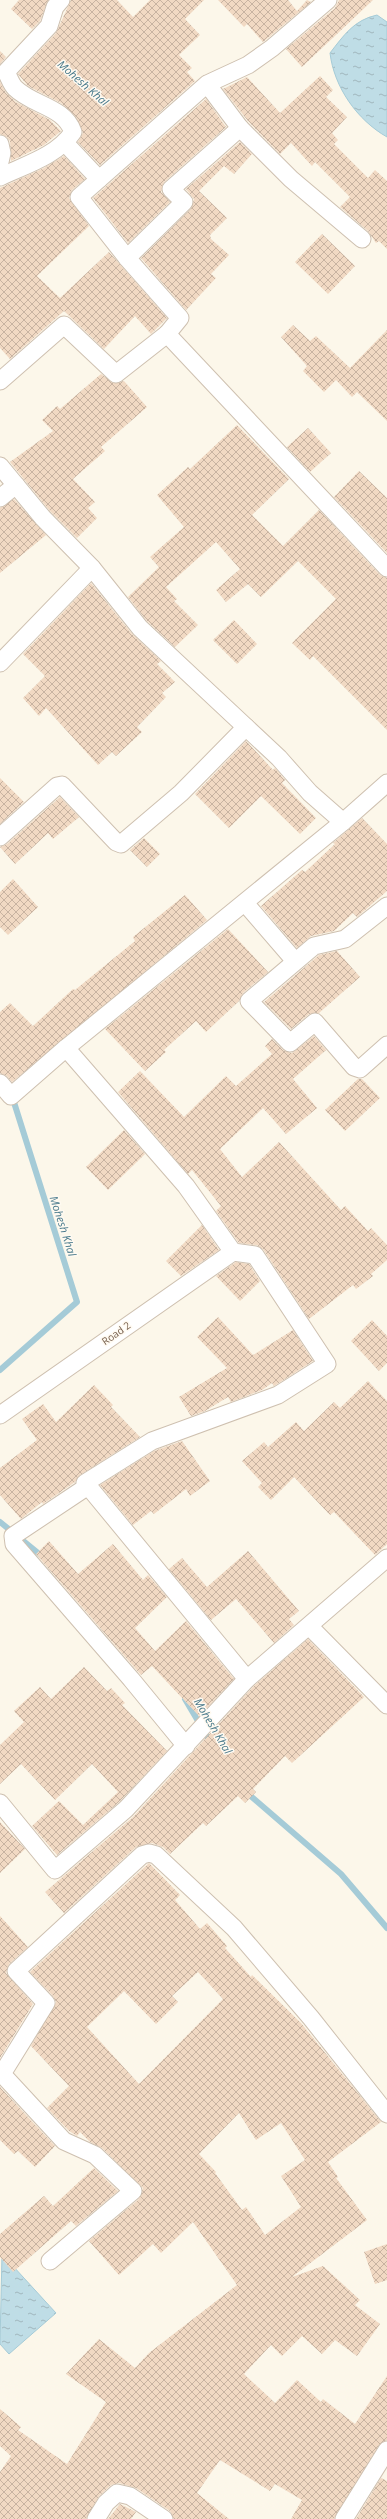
<svg xmlns="http://www.w3.org/2000/svg" width="387" height="2519" font-family="'Open Sans',sans-serif">
  <style>
    .water { fill: url(#water-ripples); stroke: #a5cbd7 }
    .lines { fill: none; stroke-linecap: round; stroke-linejoin: round }
    .stream { stroke: #a5cbd7; stroke-width: 6 }
    .building { fill: url(#building-cross-hatch); fill-rule: evenodd }
    .street-casing { stroke: #cec0b0; stroke-width: 19 }
    .street { stroke: #fff; stroke-width: 17 }
    .labels { text-anchor: middle; stroke-width: 3; stroke-linejoin: round; paint-order: stroke }
    .street-label { font-size: 10px; fill: #77604e; stroke: #fffaf1 }
    .water-label { font-size: 11px; font-style: italic; fill: #47788a; stroke: #fffaf1 }
  </style>
  <defs>
    <pattern id="water-ripples" width="26" height="14" patternUnits="userSpaceOnUse"><rect width="26" height="14" fill="#bfdde6"/><path d="M2 4q2-2 4 0t4 0M15 11q2-2 4 0t4 0" fill="none" stroke="#a0b7bd"/></pattern>
    <pattern id="building-cross-hatch" width="8" height="8" patternUnits="userSpaceOnUse"><rect width="8" height="8" fill="#f1d9c3"/><path d="M0 0l8 8M0 8l8-8" fill="none" stroke="#c8b3a1"/></pattern>
  </defs>
  <rect width="100%" height="100%" fill="#fcf7ea"/>
  <g class="water">
    <path d="M377,15L387,22V137C357,120 334,87 330,53C344,35 354,20 377,15Z"/>
    <polygon points="2,2254 56,2313 9,2354 0,2344"/>
  </g>
  <g class="lines">
    <g class="stream">
      <polyline points="0,1370 77,1302 12,1096"/>
      <polyline points="0,1522 43,1557"/>
      <polyline points="185,1699 211,1743"/>
      <polyline points="246,1792 341,1874 387,1928"/>
    </g>
  </g>
  <g class="building">
    <polygon points="19,0 48,0 40,21 32,29 11,9"/>
    <polygon points="71,0 117,0 133,17 150,0 204,0 185,19 200,35 179,55 192,68 187,72 195,81 100,165 78,142 83,133 76,117 61,103 28,86 18,74 56,33"/>
    <polygon points="218,0 288,0 297,11 307,0 311,2 263,42 247,24 244,27"/>
    <polygon points="339,0 373,0 302,67 286,49 335,8"/>
    <polygon points="0,51 6,57 0,64"/>
    <polygon points="320,76 333,90 326,97 347,117 332,133 338,140 334,144 368,178 375,170 387,181 387,249 379,241 376,243 368,231 340,207 350,197 315,162 312,166 291,143 280,154 248,121 223,89 247,77 280,113"/>
    <polygon points="0,82 6,93 16,102 50,120 61,131 44,145 11,161 10,141 7,137 0,134"/>
    <polygon points="206,99 226,127 164,182 161,192 170,202 128,243 93,198"/>
    <polygon points="240,142 252,154 234,174 224,166 199,191 227,218 210,235 211,239 229,255 211,274 216,278 186,310 141,258 191,209 194,199 186,189"/>
    <polygon points="64,156 85,179 72,190 69,198 89,226 37,276 60,298 109,252 167,318 151,334 135,316 104,349 64,311 10,359 0,348 0,188 44,168"/>
    <polygon points="322,234 355,266 328,294 295,262"/>
    <polygon points="293,325 310,341 316,336 350,368 387,330 387,421 357,392 352,397 336,380 324,392 303,371 307,366 281,337"/>
    <polygon points="101,374 113,383 124,381 147,407 101,447 105,451 73,479 95,502 88,508 97,518 77,538 50,511 10,462 53,431 42,420 57,406 60,409"/>
    <polygon points="237,425 289,479 252,515 283,546 319,510 380,575 387,578 387,730 313,656 310,660 292,643 336,599 298,561 261,597 248,584 226,602 216,590 240,569 216,542 166,587 177,599 174,601 198,625 175,647 147,621 128,597 159,567 150,557 184,527 157,495 188,467 190,469"/>
    <polygon points="308,428 331,453 310,472 287,447"/>
    <polygon points="359,471 387,498 387,553 334,497"/>
    <polygon points="14,499 46,535 0,573 0,508"/>
    <polygon points="91,583 132,634 161,661 157,664 175,682 162,693 166,697 137,727 142,732 116,756 112,752 98,765 46,708 39,716 23,698 45,676 23,654"/>
    <polygon points="234,620 257,644 237,664 213,640"/>
    <polygon points="246,741 273,770 275,768 285,780 282,783 316,818 300,834 261,796 229,828 195,794"/>
    <polygon points="0,778 24,802 0,824"/>
    <polygon points="60,797 79,817 53,839 48,833 15,864 0,847 7,844"/>
    <polygon points="362,818 387,844 387,891 357,917 353,913 334,931 311,936 297,948 261,906 302,870 305,872 335,844 333,843"/>
    <polygon points="144,838 160,854 147,867 130,850"/>
    <polygon points="13,879 38,907 8,935 0,927 0,892"/>
    <polygon points="185,895 207,920 12,1082 7,1076 0,1073 0,1012 10,1003 33,1026 73,989 75,990 135,941 133,937"/>
    <polygon points="228,929 268,972 243,993 239,1001 206,1032 196,1021 164,1050 166,1052 145,1071 105,1029"/>
    <polygon points="337,951 360,977 319,1013 309,1014 291,1029 264,1002 319,955"/>
    <polygon points="314,1036 326,1050 293,1079 317,1108 286,1134 263,1108 220,1149 242,1177 279,1142 341,1210 345,1206 368,1231 371,1228 387,1245 387,1260 371,1274 373,1276 356,1289 353,1285 309,1319 263,1249 257,1245 239,1243 216,1211 221,1206 192,1170 188,1174 118,1092 140,1071 184,1117 226,1076 236,1086 272,1054 265,1046 272,1039 283,1050 292,1053"/>
    <polygon points="358,1079 362,1079 380,1098 345,1131 325,1110"/>
    <polygon points="124,1130 145,1154 108,1190 86,1167"/>
    <polygon points="202,1225 219,1250 181,1276 166,1261"/>
    <polygon points="236,1262 249,1264 260,1281 240,1301 216,1276"/>
    <polygon points="218,1317 253,1355 293,1330 313,1361 274,1386 272,1383 262,1390 231,1402 228,1397 205,1411 191,1416 179,1397 227,1368 197,1337"/>
    <polygon points="372,1320 387,1336 387,1363 379,1371 351,1341"/>
    <polygon points="368,1381 387,1401 387,1544 375,1555 334,1512 330,1515 294,1477 271,1500 258,1487 262,1483 242,1461 264,1442 268,1447 296,1422 304,1431 334,1402 340,1408"/>
    <polygon points="94,1385 113,1405 111,1407 140,1437 80,1475 75,1482 43,1504 42,1502 21,1519 0,1495 0,1468 37,1440 22,1419 43,1404 56,1422"/>
    <polygon points="182,1441 210,1481 190,1496 186,1489 154,1514 151,1511 133,1525 100,1485 154,1451"/>
    <polygon points="49,1541 78,1574 113,1544 143,1580 148,1575 167,1597 135,1628 155,1651 186,1621 234,1679 199,1716 152,1666 141,1675 36,1554"/>
    <polygon points="248,1551 299,1611 289,1619 294,1625 274,1643 236,1599 211,1620 169,1569 182,1558 207,1587"/>
    <polygon points="308,1639 364,1697 292,1763 285,1756 253,1789 256,1792 245,1803 238,1796 206,1826 203,1823 170,1854 163,1847 152,1843 136,1847 64,1913 45,1892 133,1817 254,1686"/>
    <polygon points="84,1667 107,1691 111,1688 125,1703 122,1705 167,1751 119,1802 57,1855 32,1826 59,1801 83,1825 118,1792 92,1764 55,1800 21,1764 0,1784 0,1745 24,1722 14,1711 40,1687 51,1699"/>
    <polygon points="0,1822 25,1849 0,1873"/>
    <path d="M149,1863L180,1895L175,1900L200,1929L207,1923L227,1946L225,1948L251,1977L252,1975L301,2023L381,2122L328,2162L338,2177L336,2178L367,2220L292,2277L323,2266L360,2300L355,2305L380,2324L357,2356L335,2340L322,2354L302,2336L282,2356L271,2345L244,2374L275,2403L297,2380L321,2402L323,2399L355,2424L387,2376V2440L379,2445L334,2519H291L302,2500L275,2484L270,2491L220,2460L197,2493L229,2519H174L170,2511L136,2488L119,2483L111,2485L99,2496L86,2519H0V2472L11,2456L0,2446V2409L21,2427L18,2430L67,2464L106,2402L66,2374L99,2339L135,2368L149,2353L237,2285L193,2222L161,2253L153,2244L119,2275L89,2241L139,2199L143,2188L102,2148L90,2142L80,2132L77,2136L69,2131L47,2108L69,2086L31,2046L56,2002L53,1996L30,1972ZM198,1972L223,1999L139,2084L87,2027L124,1991L156,2024L178,2002L172,1996ZM239,2113L256,2140L281,2123L305,2160L281,2176L301,2207L265,2235L246,2207L242,2210L215,2173L216,2172L199,2154Z"/>
    <polygon points="0,1916 28,1947 9,1964 6,1973 33,2004 0,2058"/>
    <polygon points="0,2087 55,2146 35,2167 18,2151 14,2154 0,2140"/>
    <polygon points="94,2168 118,2191 76,2226 71,2221 13,2272 0,2257 0,2234 44,2196 53,2206"/>
    <polygon points="387,2244 387,2280 375,2284 364,2252"/>
    <polygon points="381,2478 387,2481 387,2519 356,2519"/>
    <polygon points="120,2504 136,2512 131,2519 108,2519"/>
  </g>
  <g class="lines">
    <defs>
      <g id="street">
        <polyline points="207,84 79,197 127,258 184,202 171,189 240,128 207,84 248,65 272,48 328,0"/>
        <polyline points="240,128 291,179 362,239"/>
        <polyline points="0,144 2,153 0,162"/>
        <polyline points="66,144 99,179"/>
        <path d="M0,177C25,165 57,156 73,132C64,106 33,106 15,88C11,84 9,77 6,72L49,26L55,7L61,0"/>
        <polyline points="127,258 180,318 167,334"/>
        <polyline points="0,381 64,325 116,374 167,334 387,568"/>
        <polyline points="0,466 43,518 92,568 140,628 279,758 310,793 343,822 387,783"/>
        <polyline points="0,498 16,485"/>
        <polyline points="0,663 92,568"/>
        <polyline points="0,837 57,786 62,785 116,842 121,844 181,793 246,727"/>
        <polyline points="245,903 295,961"/>
        <polyline points="387,906 345,939 314,946 249,1001 290,1043 315,1022 354,1067 360,1069 387,1045"/>
        <polyline points="66,1048 343,822"/>
        <polyline points="0,1083 11,1096 66,1048 186,1186 233,1252 255,1255 327,1364 278,1395 152,1441 85,1483 88,1486"/>
        <polyline points="0,1415 233,1252"/>
        <polyline points="310,1627 387,1705"/>
        <polyline points="186,1746 131,1679 14,1544 13,1536 88,1486 247,1679"/>
        <polyline points="0,1803 55,1870 126,1809 247,1679 387,1558"/>
        <polyline points="50,2261 133,2191 95,2155 64,2141 2,2074 46,2003 16,1971 142,1855 149,1853 156,1855 234,1928 311,2018 387,2114"/>
        <polyline points="96,2519 106,2503 117,2493 130,2496 164,2519"/>
        <polyline points="344,2519 387,2450"/>
      </g>
    </defs>
    <use href="#street" class="street-casing"/>
    <use href="#street" class="street"/>
  </g>
  <g class="labels">
    <g class="street-label">
      <text transform="translate(116 1333) rotate(-35)" y="4">Road 2</text>
    </g>
    <g class="water-label">
      <text transform="translate(83 83) rotate(41)" y="4">Mohesh Khal</text>
      <text transform="translate(63 1226) rotate(72)" y="4">Mohesh Khal</text>
      <text transform="translate(213 1726) rotate(59)" y="4">Mohesh Khal</text>
    </g>
  </g>
</svg>
